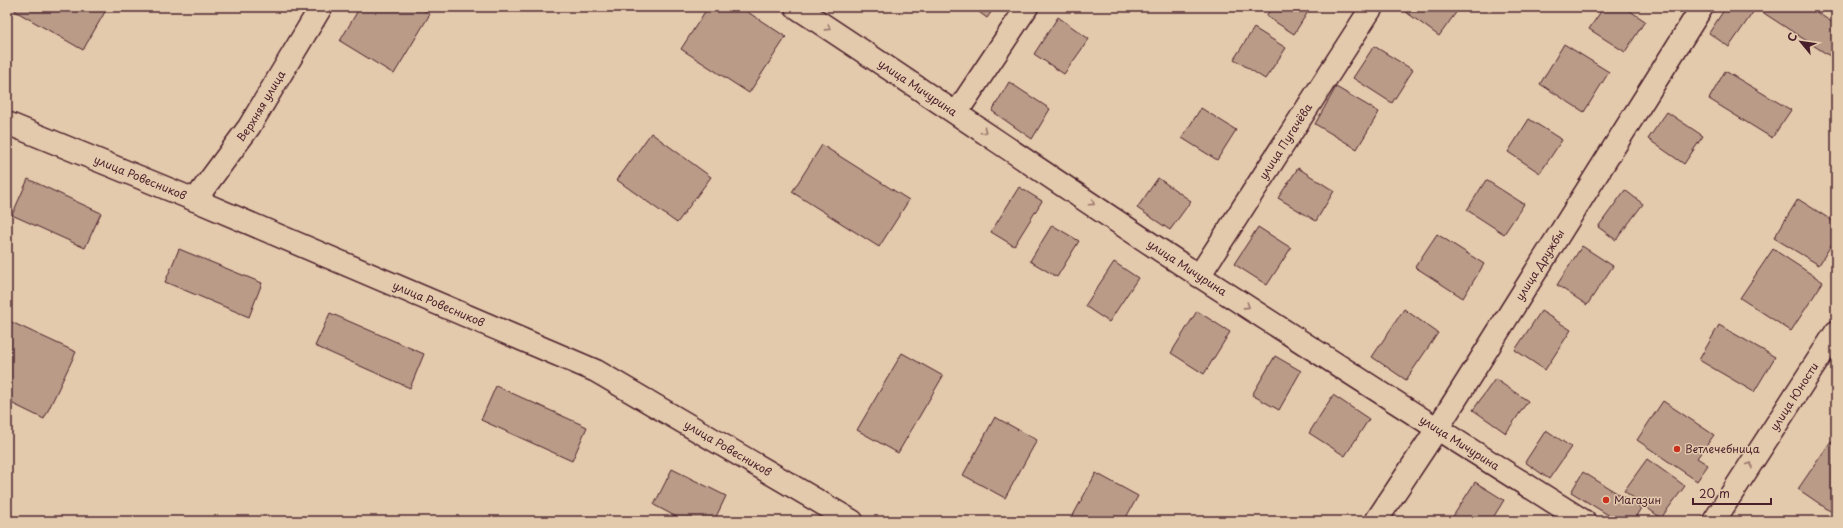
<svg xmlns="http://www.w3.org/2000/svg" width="1843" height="528" font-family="'Playpen Sans',sans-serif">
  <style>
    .building { fill: #b99b88; stroke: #4a1f2b }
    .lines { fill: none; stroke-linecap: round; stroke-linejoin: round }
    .minor-casing { stroke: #4a1f2b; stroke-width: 25 }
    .minor { stroke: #e4caac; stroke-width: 22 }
    .oneway { stroke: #97746c }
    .poi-dot { fill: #c8321e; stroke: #e4caac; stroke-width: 1.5 }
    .labels { text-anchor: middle; stroke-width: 3; stroke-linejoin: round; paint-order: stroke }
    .street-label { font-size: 11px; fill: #4a1f2b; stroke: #e4caac }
    .poi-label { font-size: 11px; fill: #4a1f2b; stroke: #e4caac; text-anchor: start }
  </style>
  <rect width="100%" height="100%" fill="#e4caac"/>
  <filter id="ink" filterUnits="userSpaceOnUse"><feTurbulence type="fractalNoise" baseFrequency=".025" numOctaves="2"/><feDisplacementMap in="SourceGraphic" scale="8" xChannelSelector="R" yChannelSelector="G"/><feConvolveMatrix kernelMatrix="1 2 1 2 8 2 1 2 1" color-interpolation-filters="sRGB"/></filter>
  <g filter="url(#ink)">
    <g class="building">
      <polygon points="17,7 100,7 106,10 83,50 15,11"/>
      <polygon points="360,7 418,7 430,14 394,74 340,41"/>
      <polygon points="708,7 740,7 786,37 749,93 681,49"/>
      <polygon points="972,7 995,7 987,18"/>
      <polygon points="1272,7 1311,7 1294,34 1266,16"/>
      <polygon points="1399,7 1460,7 1439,36"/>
      <polygon points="1604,7 1624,7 1645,21 1625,52 1589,29"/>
      <polygon points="1726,7 1809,7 1836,25 1836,60 1756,8 1729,47 1709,33"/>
      <polygon points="1058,17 1089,39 1064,74 1034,54"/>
      <polygon points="1254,28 1286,48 1265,79 1234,59"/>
      <polygon points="1564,44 1609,72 1584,112 1540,84"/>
      <polygon points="1374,46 1413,70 1392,103 1353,78"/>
      <polygon points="1725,71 1791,110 1772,138 1709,99"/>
      <polygon points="1009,82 1050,109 1032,139 992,111"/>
      <polygon points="1336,87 1379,112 1357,149 1315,124"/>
      <polygon points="1201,108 1236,130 1217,160 1182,138"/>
      <polygon points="1667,112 1703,136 1684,164 1648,139"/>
      <polygon points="1529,119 1562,140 1540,173 1508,152"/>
      <polygon points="651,133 711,177 677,223 617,180"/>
      <polygon points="822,145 909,200 879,247 792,192"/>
      <polygon points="1298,168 1334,191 1316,221 1278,198"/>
      <polygon points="1158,178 1191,201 1170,230 1137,208"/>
      <polygon points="28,179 101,213 85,248 12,215"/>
      <polygon points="1486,180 1524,204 1504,234 1467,210"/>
      <polygon points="1019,187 1042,201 1014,246 991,232"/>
      <polygon points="1625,190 1643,204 1616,240 1598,227"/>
      <polygon points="1798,199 1836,223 1836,237 1819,265 1774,238"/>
      <polygon points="1052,225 1079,241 1057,277 1030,261"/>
      <polygon points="1258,227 1291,248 1267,285 1234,264"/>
      <polygon points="1437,234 1484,264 1463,298 1415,267"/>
      <polygon points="1582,246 1613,266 1587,305 1557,285"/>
      <polygon points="179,249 262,283 249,317 165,282"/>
      <polygon points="1773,249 1823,282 1791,331 1740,298"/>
      <polygon points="1114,262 1138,278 1109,322 1085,306"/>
      <polygon points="1404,309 1438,333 1406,380 1372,357"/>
      <polygon points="1197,311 1230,332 1204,374 1171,353"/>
      <polygon points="1541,311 1571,330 1545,370 1515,350"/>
      <polygon points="330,313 424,354 410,388 315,346"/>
      <polygon points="7,320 76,352 44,419 7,401"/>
      <polygon points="1719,325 1775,357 1754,392 1699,360"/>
      <polygon points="902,353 943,376 898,453 857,430"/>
      <polygon points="1275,356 1301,371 1279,410 1252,395"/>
      <polygon points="1495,379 1528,401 1506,433 1473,410"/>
      <polygon points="496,386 587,427 572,461 481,420"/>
      <polygon points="1333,395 1369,419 1345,456 1309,433"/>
      <polygon points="1663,401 1714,435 1697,458 1708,465 1697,481 1637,440"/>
      <polygon points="995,417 1037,440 1005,498 963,475"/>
      <polygon points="1546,430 1571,447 1549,479 1525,462"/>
      <polygon points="1831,441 1836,444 1836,515 1798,489"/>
      <polygon points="1647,459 1685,486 1661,518 1624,491"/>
      <polygon points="672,469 726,496 714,521 684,521 654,505"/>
      <polygon points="1583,472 1641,508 1633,521 1618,521 1571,492"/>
      <polygon points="1096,473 1138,496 1124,521 1070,521"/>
      <polygon points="1475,482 1504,500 1491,521 1450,521"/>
    </g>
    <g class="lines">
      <defs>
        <g id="minor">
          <path id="s1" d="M796,7C932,96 1065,188 1201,277C1328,359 1455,441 1584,521"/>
          <polyline points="957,112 1027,7"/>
          <path id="s2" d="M7,123L195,200L596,371L852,521"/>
          <path id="s3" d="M195,200L249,127L321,7"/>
          <path id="s4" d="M1199,276L1372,7"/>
          <path id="s5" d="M1376,521L1437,429L1702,7"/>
          <path id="s6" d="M1714,521L1836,332"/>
        </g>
      </defs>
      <use href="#minor" class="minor-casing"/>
      <use href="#minor" class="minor"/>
    </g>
    <defs><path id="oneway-chevron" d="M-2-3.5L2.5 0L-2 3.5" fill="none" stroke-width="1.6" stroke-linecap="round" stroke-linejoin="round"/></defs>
    <g class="oneway">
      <use href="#oneway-chevron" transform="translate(828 28) rotate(33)"/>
      <use href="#oneway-chevron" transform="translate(984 131) rotate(34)"/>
      <use href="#oneway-chevron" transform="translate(1092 203) rotate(34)"/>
      <use href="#oneway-chevron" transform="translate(1247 306) rotate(33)"/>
      <use href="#oneway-chevron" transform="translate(1750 465) rotate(-57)"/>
    </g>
  </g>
  <g class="poi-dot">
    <circle cx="1677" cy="449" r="4"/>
    <circle cx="1606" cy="500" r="4"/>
  </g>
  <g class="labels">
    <g class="street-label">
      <text dy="4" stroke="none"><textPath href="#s1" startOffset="146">улица Мичурина</textPath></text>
      <text dy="4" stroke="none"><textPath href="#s3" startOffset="115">Верхняя улица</textPath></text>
      <text dy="4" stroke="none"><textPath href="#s4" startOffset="160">улица Пугачёва</textPath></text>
      <text dy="4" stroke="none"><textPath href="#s2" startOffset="144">улица Ровесников</textPath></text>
      <text dy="4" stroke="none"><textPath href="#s5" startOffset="304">улица Дружбы</textPath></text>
      <text dy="4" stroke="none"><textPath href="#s1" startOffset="470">улица Мичурина</textPath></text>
      <text dy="4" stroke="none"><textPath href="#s2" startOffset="468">улица Ровесников</textPath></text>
      <text dy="4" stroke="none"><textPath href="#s6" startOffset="148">улица Юности</textPath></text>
      <text dy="4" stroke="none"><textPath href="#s1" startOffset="794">улица Мичурина</textPath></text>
      <text dy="4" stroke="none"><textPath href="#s2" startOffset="792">улица Ровесников</textPath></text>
    </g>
    <g class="poi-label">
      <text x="1685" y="453">Ветлечебница</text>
      <text x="1614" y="504">Магазин</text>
    </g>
  </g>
  <rect width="1843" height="528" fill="none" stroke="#e4caac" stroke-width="24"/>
  <rect x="12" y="12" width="1819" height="504" fill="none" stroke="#4a1f2b" stroke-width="1.5" filter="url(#ink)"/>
  <g transform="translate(1801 42) rotate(299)" stroke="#e4caac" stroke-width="3" paint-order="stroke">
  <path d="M0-3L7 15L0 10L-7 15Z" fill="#4a1f2b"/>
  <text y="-6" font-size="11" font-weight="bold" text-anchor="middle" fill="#4a1f2b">С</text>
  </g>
  <path d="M1693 498v6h78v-6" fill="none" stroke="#4a1f2b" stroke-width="2"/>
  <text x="1699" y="498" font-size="12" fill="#4a1f2b" stroke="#e4caac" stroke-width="3" paint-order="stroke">20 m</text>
</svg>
